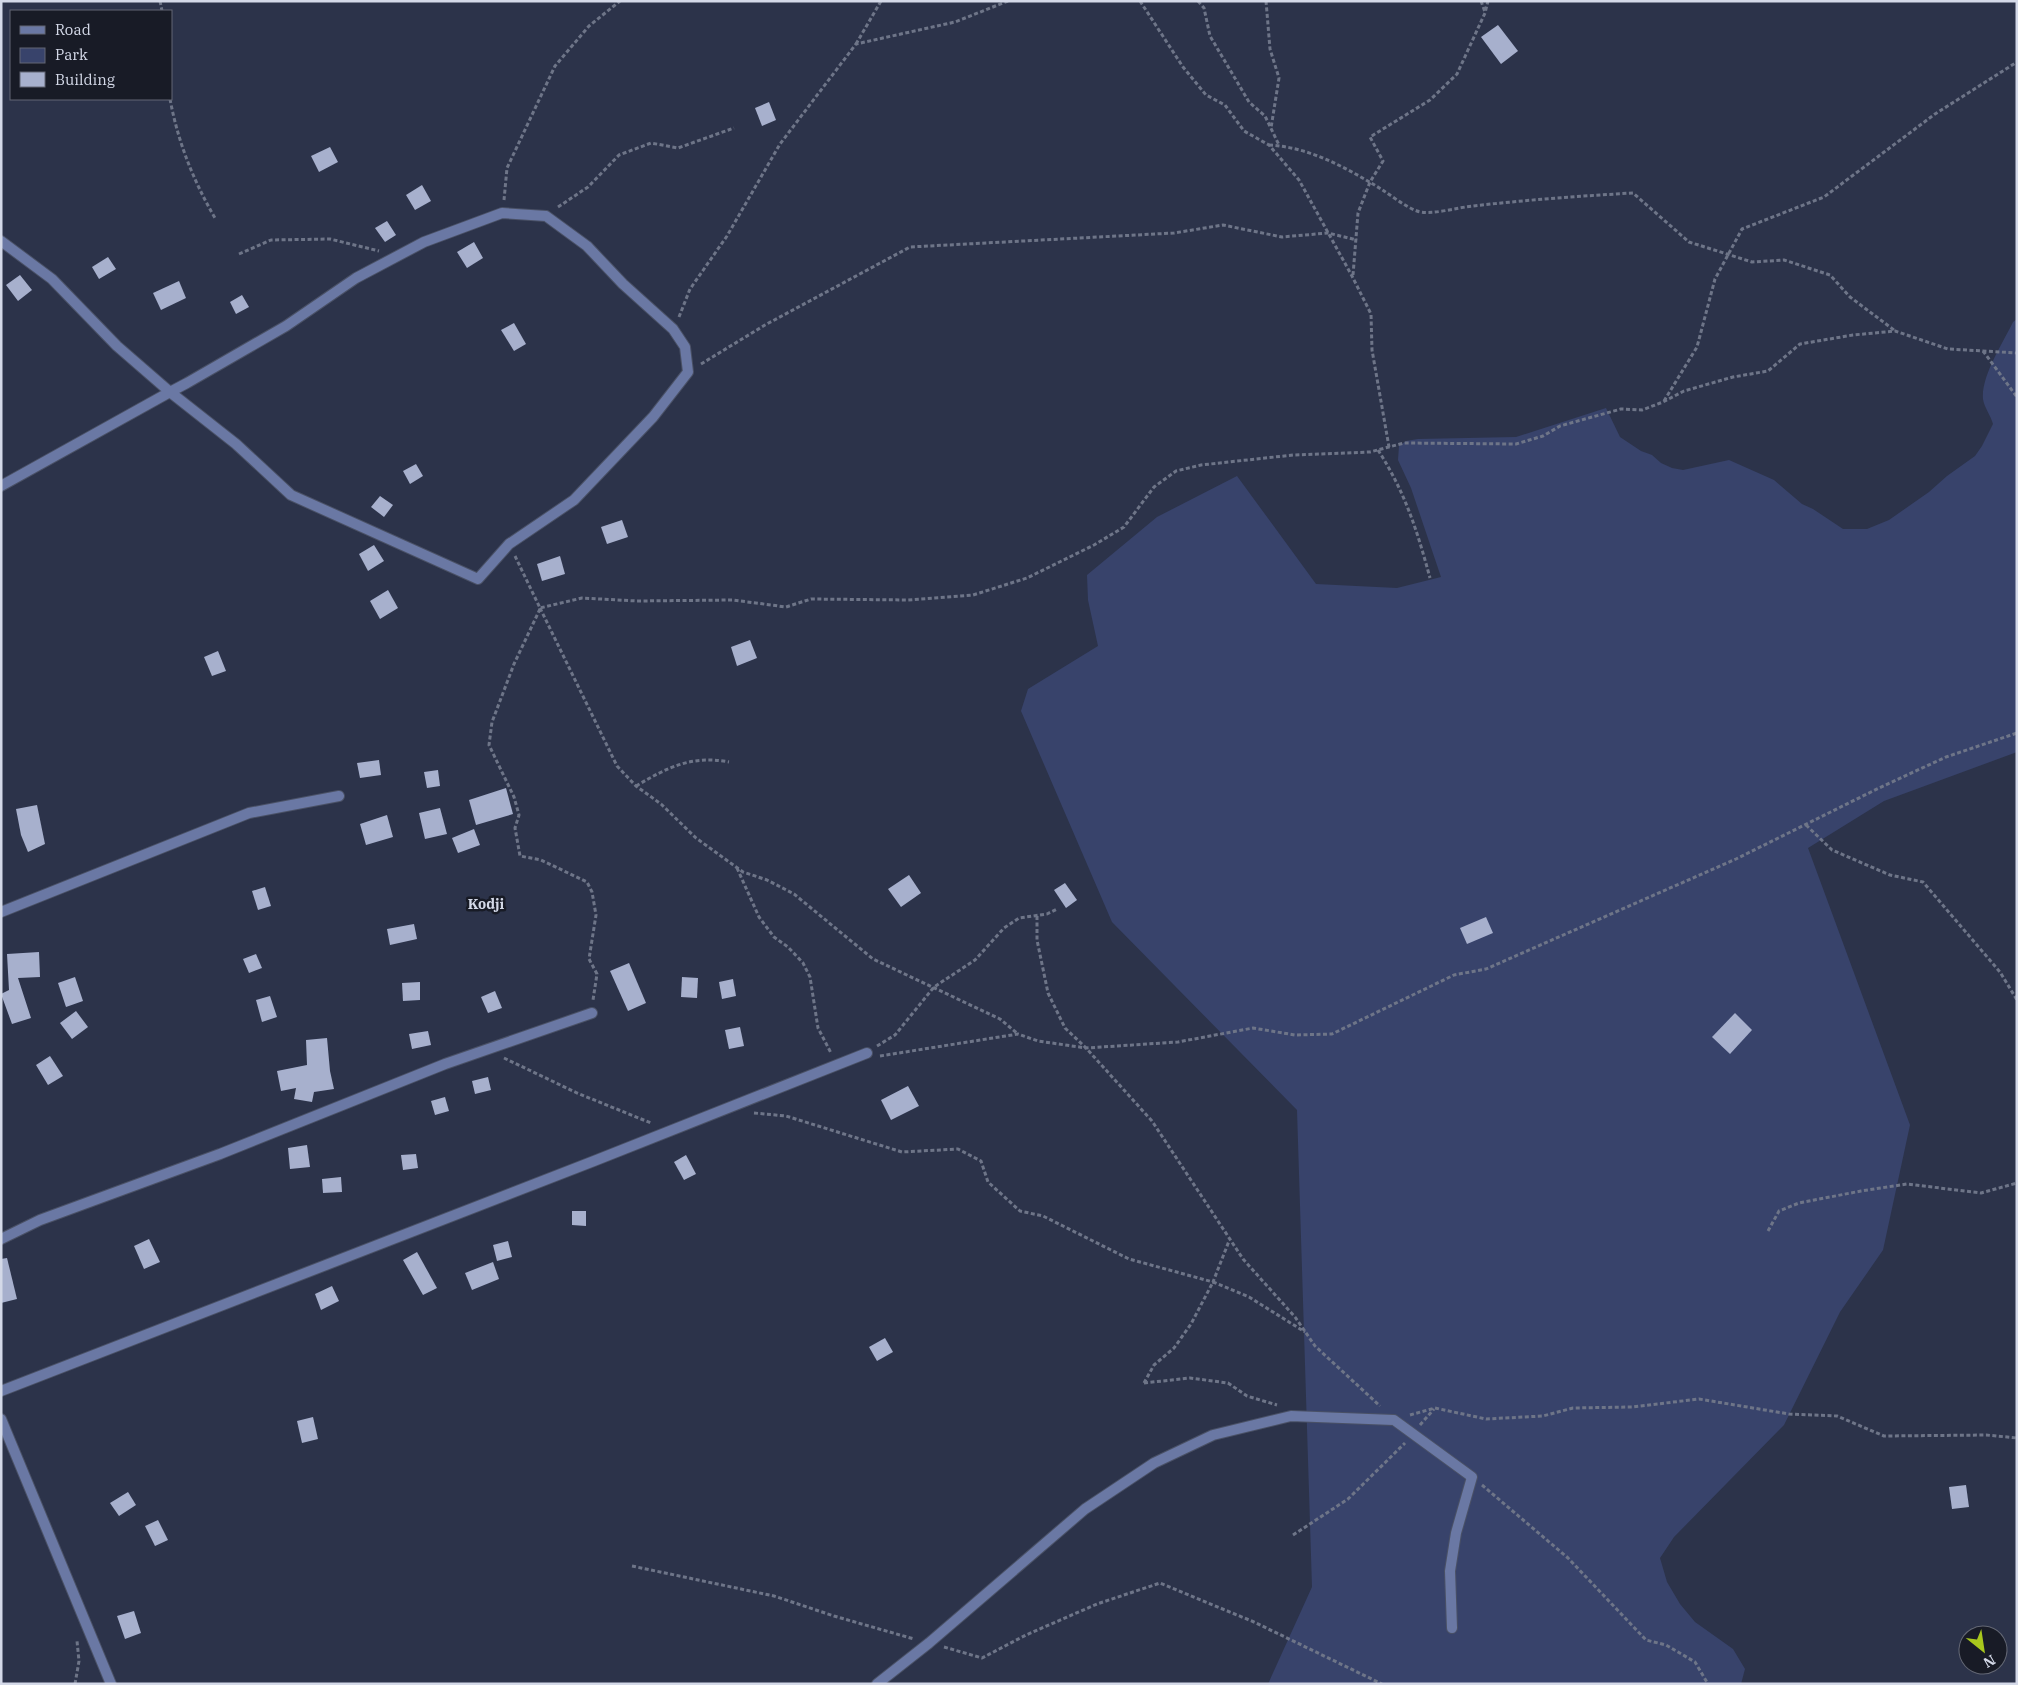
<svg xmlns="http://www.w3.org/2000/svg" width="2018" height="1685" font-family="'IBM Plex Serif',serif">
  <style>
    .green { fill: #38436b }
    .building { fill: #a7b0cd }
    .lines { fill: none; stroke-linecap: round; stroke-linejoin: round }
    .street-casing { stroke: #4a5166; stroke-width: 12 }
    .path { stroke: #6e7588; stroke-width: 3; stroke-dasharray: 4 2.5; stroke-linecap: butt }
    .street { stroke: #6a78a4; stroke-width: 10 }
    .labels { text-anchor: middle; stroke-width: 5; stroke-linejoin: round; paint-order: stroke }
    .neighbourhood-label { font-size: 14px; font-weight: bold; fill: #d4d9e8; stroke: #181b26 }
  </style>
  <rect width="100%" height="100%" fill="#2c334a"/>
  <path class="green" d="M2017,319V752L1884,801L1808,848L1910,1125L1883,1250L1840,1312L1784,1425L1674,1537L1660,1558L1667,1582L1680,1604L1695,1622L1733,1649L1745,1669L1741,1684H1268L1312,1587L1297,1110L1112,922L1021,711L1028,689L1098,646L1088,600L1087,575L1157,517L1237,476L1316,584L1397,588L1441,577L1411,488L1398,460L1399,446L1406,441L1418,439L1516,437L1606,408L1620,437L1641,451L1652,455L1661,463L1672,468L1683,470L1729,460L1774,480L1802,504L1813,509L1843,529H1867L1889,520L1929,492L1947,476L1975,456L1982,446L1993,424C1991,416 1984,407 1983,399C1981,376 2003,343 2013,322Z"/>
  <g class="building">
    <polygon points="1498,25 1518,51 1501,64 1481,37"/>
    <polygon points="769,102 776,120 762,126 755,108"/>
    <polygon points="330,147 338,162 319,172 311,156"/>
    <polygon points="422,185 431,201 415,210 406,195"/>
    <polygon points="387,221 396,235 385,242 375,228"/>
    <polygon points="474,242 483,258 467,268 457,252"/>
    <polygon points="108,257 116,269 99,279 92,267"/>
    <polygon points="20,275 32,290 18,301 6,285"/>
    <polygon points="179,281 186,298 161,310 153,293"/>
    <polygon points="242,295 249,307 236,314 230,302"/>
    <polygon points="514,323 526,344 514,351 501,330"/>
    <polygon points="416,464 423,476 410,484 403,471"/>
    <polygon points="380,496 393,505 384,517 371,507"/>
    <polygon points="622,520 628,537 607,544 601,527"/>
    <polygon points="374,545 384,561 368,571 359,554"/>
    <polygon points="560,556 565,574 542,581 537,564"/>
    <polygon points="388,590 398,608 380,619 370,601"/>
    <polygon points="750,640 757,658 737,666 731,647"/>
    <polygon points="218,651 226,671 212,676 204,657"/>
    <polygon points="379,760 381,775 360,778 357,763"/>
    <polygon points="438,770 440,786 427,788 424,772"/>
    <polygon points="506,788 513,814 476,825 469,800"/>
    <polygon points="37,805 45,844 28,852 21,835 16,809"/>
    <polygon points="440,808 447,834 425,839 419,813"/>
    <polygon points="387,815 393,837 366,845 360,824"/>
    <polygon points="474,829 480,845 458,853 452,838"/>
    <polygon points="909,875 921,893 901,907 888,889"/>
    <polygon points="1065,883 1077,900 1066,908 1054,890"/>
    <polygon points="265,887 271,906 258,910 252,891"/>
    <polygon points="1486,917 1493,933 1467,944 1460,928"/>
    <polygon points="414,924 417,939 390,945 387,929"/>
    <polygon points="39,952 40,977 18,978 31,1018 12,1024 1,994 9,990 7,954"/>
    <polygon points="256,954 262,968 249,973 243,959"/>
    <polygon points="629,963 646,1003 628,1011 610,971"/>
    <polygon points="75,977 83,1001 66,1007 58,983"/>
    <polygon points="682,977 698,978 697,998 681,997"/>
    <polygon points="733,979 736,996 722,999 719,982"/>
    <polygon points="420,982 420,1000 403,1001 402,983"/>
    <polygon points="495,991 502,1008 488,1013 481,997"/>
    <polygon points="270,996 277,1017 262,1022 256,1000"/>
    <polygon points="76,1011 88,1027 72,1039 60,1023"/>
    <polygon points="1735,1013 1752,1030 1730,1054 1712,1037"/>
    <polygon points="740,1027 744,1046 729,1049 725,1030"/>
    <polygon points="428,1031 431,1045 412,1049 409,1034"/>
    <polygon points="327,1038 330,1071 334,1089 314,1092 312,1102 294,1099 296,1088 281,1091 277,1071 307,1065 306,1040"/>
    <polygon points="50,1056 63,1076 48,1085 36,1065"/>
    <polygon points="488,1077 491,1090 475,1094 472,1081"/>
    <polygon points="908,1086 919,1106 891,1120 881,1100"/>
    <polygon points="445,1097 449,1111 435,1115 431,1101"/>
    <polygon points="307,1145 310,1167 290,1169 288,1148"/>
    <polygon points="416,1154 418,1168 403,1170 401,1155"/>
    <polygon points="686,1155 696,1174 684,1180 674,1162"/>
    <polygon points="341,1177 342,1192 323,1193 322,1179"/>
    <polygon points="572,1211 586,1211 586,1226 572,1225"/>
    <polygon points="149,1239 160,1262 144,1269 134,1246"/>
    <polygon points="508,1241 512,1257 497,1261 493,1245"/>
    <polygon points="417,1252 437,1288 423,1295 403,1260"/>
    <polygon points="7,1258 17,1299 1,1303 1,1259"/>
    <polygon points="493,1262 499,1279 472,1290 465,1273"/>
    <polygon points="332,1286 339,1301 321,1310 315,1294"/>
    <polygon points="885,1338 893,1352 877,1361 869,1347"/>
    <polygon points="313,1417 318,1439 302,1443 297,1421"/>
    <polygon points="1966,1485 1969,1507 1952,1509 1949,1487"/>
    <polygon points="128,1492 136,1505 119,1516 110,1503"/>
    <polygon points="158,1520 168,1540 155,1546 145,1526"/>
    <polygon points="134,1611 141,1633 125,1639 117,1616"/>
  </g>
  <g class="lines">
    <defs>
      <g id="street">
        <polyline points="1,241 52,279 117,346 170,392 236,444 291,495 478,579 509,544 574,500 653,417 688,372 685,347 673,329 623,284 587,246 546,216 502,213 424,242 356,278 286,326 187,383 170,392 1,486"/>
        <polyline points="1,912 249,813 339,796"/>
        <polyline points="1,1239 40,1220 220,1154 445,1064 592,1013"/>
        <polyline points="1,1391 594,1161 867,1053"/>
        <polyline points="1,1419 111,1684"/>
        <polyline points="877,1684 929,1643 1085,1509 1154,1463 1213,1435 1291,1416 1394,1420 1472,1477 1456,1533 1450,1571 1452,1628"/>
      </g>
    </defs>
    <use href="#street" class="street-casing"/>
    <g class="path">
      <polyline points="160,1 162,11"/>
      <polyline points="1140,1 1183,67 1206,95 1225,105 1244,131 1269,145 1299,180 1352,276 1371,314 1372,350 1389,447"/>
      <polyline points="1198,1 1204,8 1210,36 1249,102 1265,116 1279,145"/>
      <polyline points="1266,1 1270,49 1279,78 1271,128"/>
      <polyline points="1481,1 1485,12"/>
      <polyline points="856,44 881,1"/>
      <path d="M170,99C178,142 193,180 215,218"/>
      <path d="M1269,145C1309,147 1347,168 1381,189C1392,196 1404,206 1417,211C1430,216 1459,207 1473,206C1526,200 1579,196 1633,193L1689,242L1752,262L1784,260L1830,275L1850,297L1894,330"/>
      <polyline points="504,200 507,168 555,66 589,26 620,1"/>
      <polyline points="558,207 588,187 619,155 651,143 678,148 734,128"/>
      <polyline points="239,254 271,240 330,239 379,251"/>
      <polyline points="1353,275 1358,213 1370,182 1383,161 1370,137 1430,100 1457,74 1485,13 1488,1"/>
      <polyline points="679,317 690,289 727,236 780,144 856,44 955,22 1008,1"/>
      <polyline points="1983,351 2017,397"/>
      <polyline points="701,364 765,325 910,247 1174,233 1223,225 1282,237 1328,233 1357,240"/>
      <polyline points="1664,401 1697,347 1715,279 1742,229 1824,197 1935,114 2017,62"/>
      <path d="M1378,450C1405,492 1417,530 1430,578"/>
      <polyline points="515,556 540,608 582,598 637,601 733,600 786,607 811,599 908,600 973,595 1027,578 1094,545 1124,527 1154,487 1176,471 1201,465 1293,455 1370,452 1404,443 1516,444 1543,436 1560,426 1621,409 1642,410 1663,402 1684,391 1733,377 1768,371 1800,344 1853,335 1895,331 1948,349 2017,353"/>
      <polyline points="540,608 617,766 636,786 661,804 696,838 743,872 767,880 794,894 873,959 1000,1019 1018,1034"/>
      <polyline points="540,609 514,664 492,722 489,745 514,797 519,815 515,828 520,856 541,860 587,882 592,892 596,915 589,959 597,974 593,1000"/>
      <path d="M636,786C668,767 692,755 729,762"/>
      <polyline points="1806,825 1832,850 1890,875 1923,882 2000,972 2017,1000"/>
      <polyline points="737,868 759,917 774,937 788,947 803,963 810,977 818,1028 831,1053"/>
      <polyline points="1037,916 1037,940 1048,993 1065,1028 1086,1048 1152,1121 1243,1259 1295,1317 1315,1346 1380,1406"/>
      <polyline points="877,1046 895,1035 934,987 975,960 1004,928 1019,918 1047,914 1057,909"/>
      <polyline points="880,1056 1018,1034 1038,1041 1086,1048 1178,1042 1253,1028 1295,1035 1332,1034 1454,975 1486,969 1736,859 1879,788 1946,757 2017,733"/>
      <polyline points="504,1058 577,1093 651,1123"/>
      <polyline points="754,1113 786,1116 902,1152 958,1149 981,1161 988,1182 1020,1211 1043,1216 1129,1259 1213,1282 1229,1241"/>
      <polyline points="1768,1231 1779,1211 1799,1203 1861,1191 1907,1184 1981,1193 2017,1183"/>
      <polyline points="1144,1383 1154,1365 1174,1348 1191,1324 1213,1282 1249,1297 1305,1332"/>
      <polyline points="1144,1383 1190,1378 1228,1383 1247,1396 1277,1405"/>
      <polyline points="1410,1415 1435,1408 1486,1419 1543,1416 1573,1408 1632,1407 1699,1399 1789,1414 1837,1416 1884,1436 1986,1435 2017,1438"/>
      <polyline points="1420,1425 1434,1409"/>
      <polyline points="1482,1485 1568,1558 1646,1640 1666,1645 1695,1662 1708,1684"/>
      <polyline points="1293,1535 1348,1499 1405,1443"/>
      <polyline points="632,1566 774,1596 834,1616 914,1639"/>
      <polyline points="944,1647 982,1658 1026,1635 1097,1604 1160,1583 1254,1622 1382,1684"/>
      <polyline points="75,1684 79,1661 77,1641"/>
    </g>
    <use href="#street" class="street"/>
  </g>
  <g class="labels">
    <g class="neighbourhood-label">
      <text x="486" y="909">Kodji</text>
    </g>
  </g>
  <rect width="2018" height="1685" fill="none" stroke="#d4d9e8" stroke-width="5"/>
  <rect x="10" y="10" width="162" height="90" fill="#181b26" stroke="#636774"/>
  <rect x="20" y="26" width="25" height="8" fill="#6a78a4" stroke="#636774"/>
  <text x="55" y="35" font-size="15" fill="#d4d9e8">Road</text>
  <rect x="20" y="48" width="25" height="15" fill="#38436b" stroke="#636774"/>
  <text x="55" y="60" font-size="15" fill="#d4d9e8">Park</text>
  <rect x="20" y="72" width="25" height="15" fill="#a7b0cd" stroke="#636774"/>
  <text x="55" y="85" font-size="15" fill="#d4d9e8">Building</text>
  <g transform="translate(1983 1650) rotate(150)"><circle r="24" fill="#181b26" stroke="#636774"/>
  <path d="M0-4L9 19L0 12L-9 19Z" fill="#a8c71d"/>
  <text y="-8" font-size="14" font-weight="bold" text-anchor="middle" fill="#d4d9e8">N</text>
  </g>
</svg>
